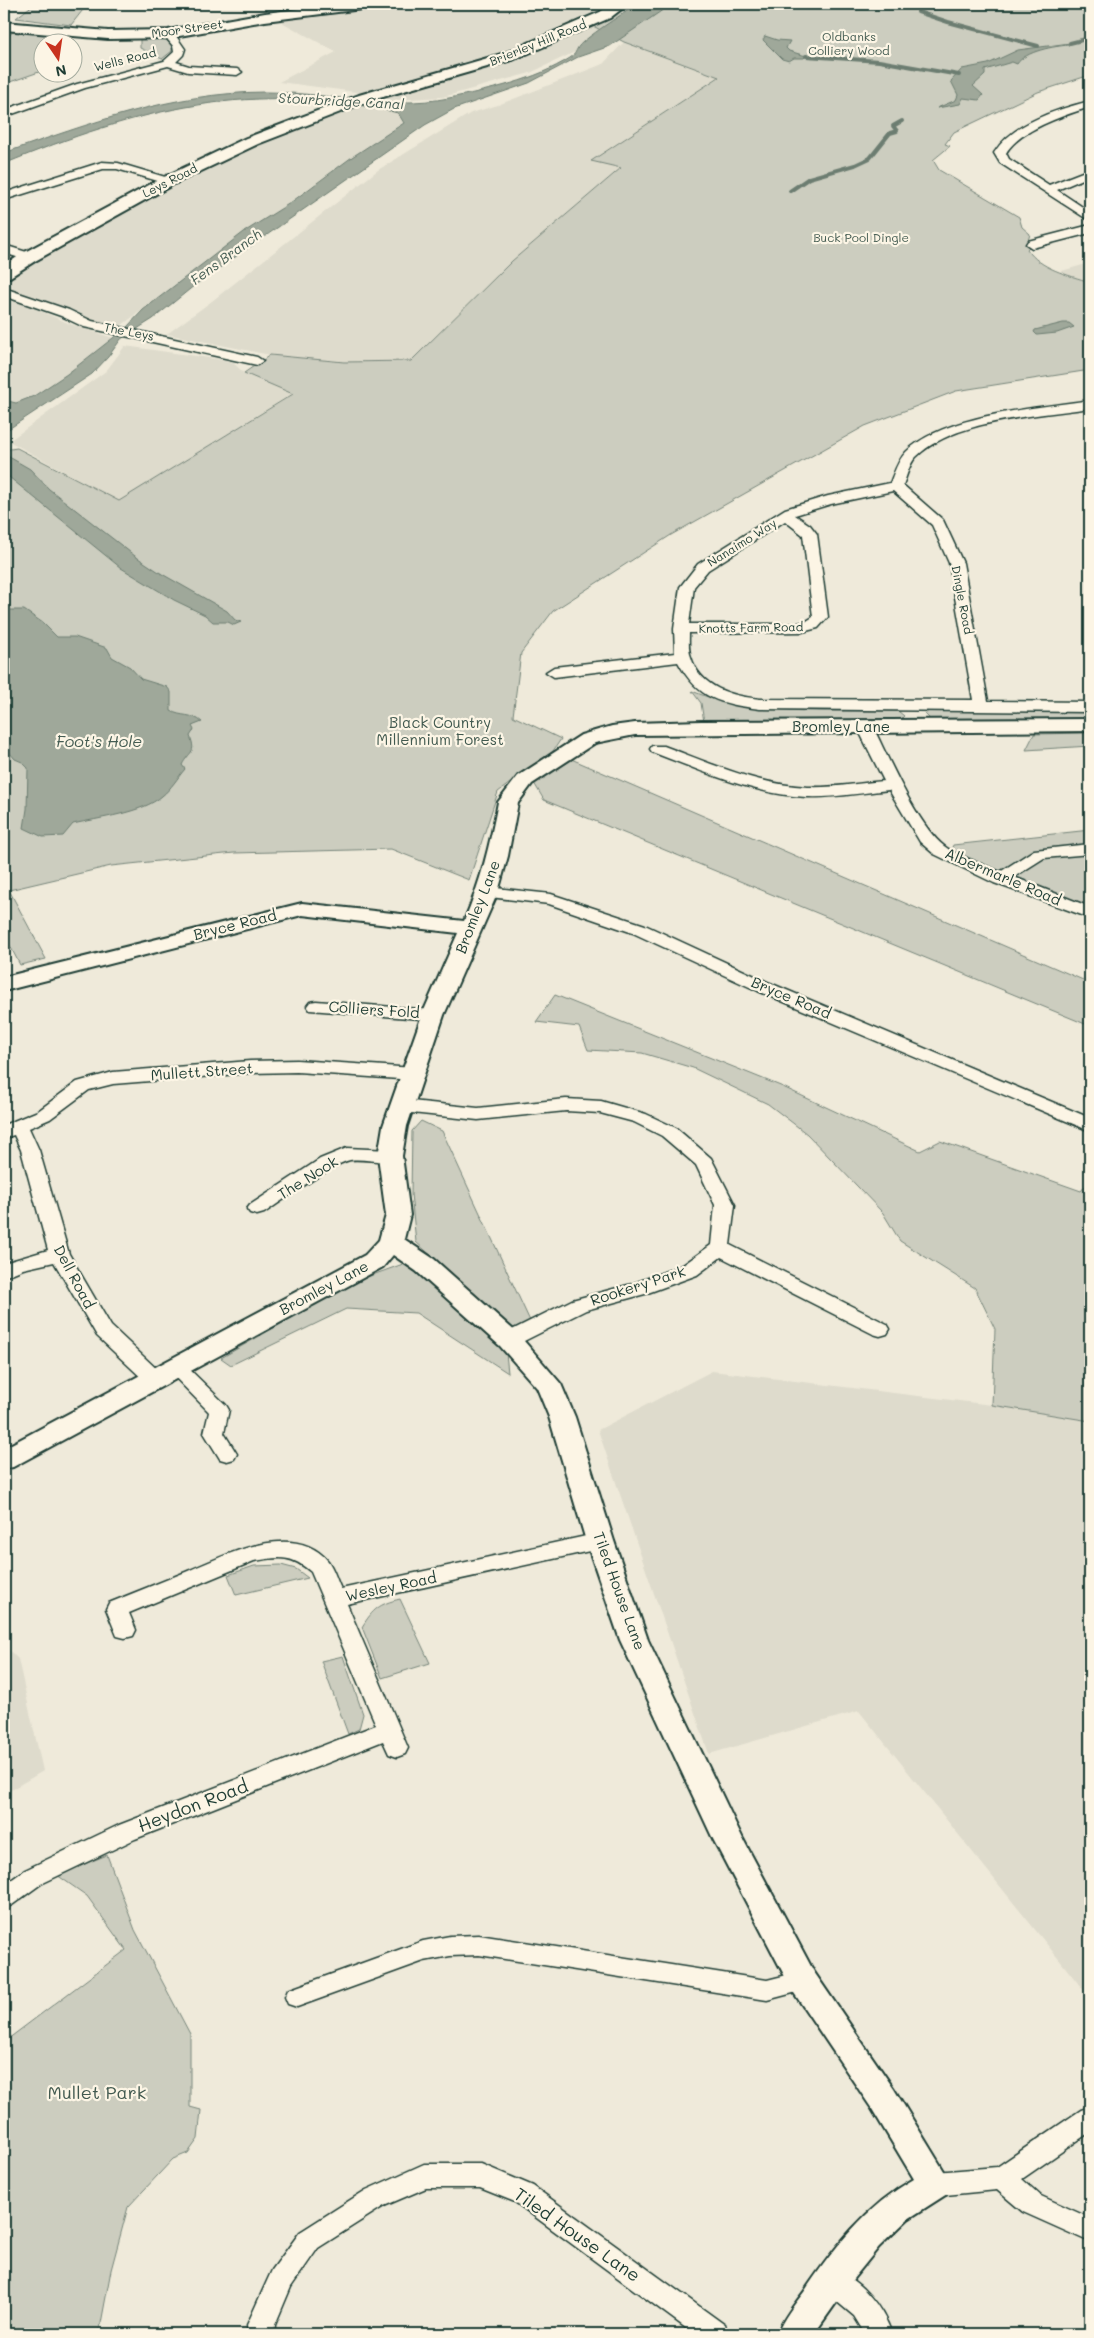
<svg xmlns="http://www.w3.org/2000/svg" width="1094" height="2338" font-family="Mali,sans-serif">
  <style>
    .built { fill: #dedbcc }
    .green { fill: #cccdbf; stroke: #76857a }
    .water { fill: #9fa89a; stroke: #6c7d71 }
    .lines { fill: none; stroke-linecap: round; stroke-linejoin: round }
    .stream { stroke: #6c7d71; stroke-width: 4 }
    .minor-casing { stroke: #1f3d34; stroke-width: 3 }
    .tertiary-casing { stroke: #1f3d34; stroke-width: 4 }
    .secondary-casing { stroke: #1f3d34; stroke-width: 4 }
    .minor { fill: #fcf5e5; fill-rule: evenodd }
    .tertiary { fill: #fcf5e5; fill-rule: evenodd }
    .secondary { fill: #fcf5e5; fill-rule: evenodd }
    .labels { text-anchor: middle; stroke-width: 4.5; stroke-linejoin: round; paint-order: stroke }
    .far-street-label { font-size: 12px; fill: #1f3d34; stroke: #fcf5e5 }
    .far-park-label { font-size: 12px; fill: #425a50; stroke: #fcf5e5 }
    .far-water-label { font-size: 14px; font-style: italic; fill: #455d53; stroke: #fcf5e5 }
    .park-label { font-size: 15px; fill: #425a50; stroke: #fcf5e5 }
    .street-label { font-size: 15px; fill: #1f3d34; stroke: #fcf5e5 }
    .water-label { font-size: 16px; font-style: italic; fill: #455d53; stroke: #fcf5e5 }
    .near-street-label { font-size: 18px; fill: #1f3d34; stroke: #fcf5e5 }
    .near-park-label { font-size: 18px; fill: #425a50; stroke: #fcf5e5 }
  </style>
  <rect width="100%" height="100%" fill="#efeada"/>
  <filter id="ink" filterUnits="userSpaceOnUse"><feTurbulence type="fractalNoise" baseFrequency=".02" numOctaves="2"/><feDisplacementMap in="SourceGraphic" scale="10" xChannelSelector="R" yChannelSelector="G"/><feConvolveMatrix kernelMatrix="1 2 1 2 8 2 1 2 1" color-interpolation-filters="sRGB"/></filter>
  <g filter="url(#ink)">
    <g class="built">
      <polygon points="403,4 615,4 590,17 468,66 363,93 279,82 336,52 280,21"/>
      <polygon points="591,25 602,29 579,45 577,51 530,73 443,97 374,101 481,69 578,32"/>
      <polygon points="624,42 719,77 592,160 621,168 512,261 411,361 344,362 270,355 167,334 212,301 378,170 471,113 498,105 603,64"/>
      <polygon points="359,106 398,113 403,119 403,124 331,172 115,330 85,322 42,301 4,288 4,278 145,197 300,126"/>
      <polygon points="1090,263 1090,282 1058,272"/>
      <polygon points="4,299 16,300 70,324 113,338 67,374 34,396 16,403 8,401 4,403"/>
      <polygon points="125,346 231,361 244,373 293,393 119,502 9,441 106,371"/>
      <polygon points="712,1371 992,1405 1090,1421 1090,1998 859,1711 709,1754 598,1430"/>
      <polygon points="4,1645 18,1659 43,1771 4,1794"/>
    </g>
    <g class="green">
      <polygon points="34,4 113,4 86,6 71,25 16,18"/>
      <path d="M628,4H1090V75L1038,92L954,132L945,144L950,146L933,160L939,170L1019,217L1022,227L1030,234L1028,241L1032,244L1027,249C1040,269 1068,275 1090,282V370L956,391L865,426L671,535L553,611L521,653L513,716L561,739L553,751L498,792L469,880L391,849L234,853L111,866L9,890L46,959L20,965L4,934V450L17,448L119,501L293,394L244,373L270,355L344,362L411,361L512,261L621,168L591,161L719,77L624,42L591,25L609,18Z"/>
      <polygon points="14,30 52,34 51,42 42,42 42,71 4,84 4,42"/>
      <polygon points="140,38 166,40 172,45 172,51 162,59 140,48"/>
      <path d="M692,691C752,717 833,710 898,711L904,716L899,721L704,722L701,703Z"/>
      <polygon points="930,710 1090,711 1090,721 947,722 931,720 925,714"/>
      <polygon points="1090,733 1090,746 1026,750 1034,734"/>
      <polygon points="569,758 1090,983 1090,1026 544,800 534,783"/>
      <polygon points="1090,830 1090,908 951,850 953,845"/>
      <polygon points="555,995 783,1087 920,1151 940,1141 1081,1191 1090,1180 1090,1421 992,1405 995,1329 975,1288 900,1241 883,1213 807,1134 768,1104 693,1068 642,1053 588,1050 579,1027 536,1022"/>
      <polygon points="421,1121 442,1131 530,1321 513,1329 416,1242 411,1194 412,1131"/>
      <polygon points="403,1264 417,1273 506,1353 508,1373 416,1313 346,1309 231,1365 221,1358 356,1281"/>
      <polygon points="281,1565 296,1569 308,1578 236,1595 228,1575 254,1566"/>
      <path d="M400,1599L430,1663L382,1678L362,1627C373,1609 379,1604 400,1599Z"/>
      <polygon points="343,1656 363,1714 359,1729 348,1734 321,1661"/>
      <polygon points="107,1855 135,1930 190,2034 190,2107 201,2110 198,2139 188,2153 173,2159 128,2207 111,2270 99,2334 4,2334 4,2042 126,1950 87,1896 57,1875"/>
    </g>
    <g class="water">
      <path d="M653,4L670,5L610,46L578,57L529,83L454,109L425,125L195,285L153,319L121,339L108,357L92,374L4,432V403L8,401L16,403L34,396L67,374L127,327L143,310L244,232L290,203L352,157L404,123L398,113C255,79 137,109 4,164V153C92,123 169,93 264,92C326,92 387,110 449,98C490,90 535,80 570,58C576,54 576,50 579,46C583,40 624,12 631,9C638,6 646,5 653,4Z"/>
      <polygon points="765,36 777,40 790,41 786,48 789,51 806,56 804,58 794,58 789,61 782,59 763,40"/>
      <path d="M1070,43L1069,45C1055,46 1025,51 1017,64L1012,62L985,70V75L973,86L983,95L979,100L963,98L960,104L937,108L956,100L958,95L951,81L962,69L988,64L1018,50Z"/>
      <polygon points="1063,323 1069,323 1074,327 1057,333 1037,335 1034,332 1035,330"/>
      <polygon points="4,454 30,469 49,489 135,556 162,574 227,611 235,620 241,622 234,625 228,622 213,622 205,615 174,600 121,568 4,473"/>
      <path d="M4,610H24L43,623L57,637H75L107,648L112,657L130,667L141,679L167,687L171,692V711C181,717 192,713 202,722L192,726L194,730L190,736C197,754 189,751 182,765L185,769C178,777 171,789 162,796C143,813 98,818 73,824L63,836L43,837L24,828L27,809L28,768L22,762L15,759L9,752L4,733Z"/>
    </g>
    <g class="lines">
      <g class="stream">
        <polyline points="918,12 948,22 1038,46"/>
        <polyline points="1070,43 1090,38"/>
        <polyline points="806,56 879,61 959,75"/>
        <polyline points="790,191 809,178 855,165 870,158 890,133 897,131 893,126 902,121"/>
      </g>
      <defs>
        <g id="minor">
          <polygon points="168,31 176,36 185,49 183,55 176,62 189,66 237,69 242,72 237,75 188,72 168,66 85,88 4,117 4,110 77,84 164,61 174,52 173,46 163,34"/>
          <path d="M1090,101V107C1065,115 1019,130 1006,153L1009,159L1049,185L1090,169V176L1057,190L1090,212V221L1000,163L994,153C1012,123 1058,109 1090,101Z"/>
          <polygon points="102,162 118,163 172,179 174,181 168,184 117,169 103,169 4,200 4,193"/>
          <polygon points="1090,225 1090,233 1032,248 1026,244 1028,241"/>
          <polygon points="4,245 33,254 35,257 29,261 4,253"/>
          <polygon points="4,288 69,310 92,321 257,357 263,361 257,365 84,327 61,316 4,296"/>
          <path d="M1090,400V408C1038,416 955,419 916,457C909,464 907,476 903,485L943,520L963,563L988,701L1090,702V712L760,709C719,703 699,700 678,662L554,677L546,672L554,667L675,653L674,629L680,587L698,564L785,509L828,496L890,483C894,473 898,460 906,452C944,414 1039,408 1090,400ZM893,491L932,525L949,563L973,700L760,699C732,696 700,688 691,657C688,650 689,641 689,633L802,632L818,628L828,617L817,534L810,525L795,515L831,504ZM785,521L803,535L813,617L805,622L794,624H689L694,587L708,570Z"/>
          <path d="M865,722L871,724L873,727C889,759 917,825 944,846C959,858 982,864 1000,872L1034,850L1090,844V854L1044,858L1014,877L1090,907V918L994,883L934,854L920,842L889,790C862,793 834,798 806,797C752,794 702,771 652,752L650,749L652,746H664C710,763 757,785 808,787C833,788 859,783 884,781L857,727L859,724Z"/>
          <polygon points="487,887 551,894 645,925 770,983 1090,1118 1090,1131 758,991 633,933 549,904 481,896 479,892 481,888"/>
          <polygon points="316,1001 433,1010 439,1011 442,1015 439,1019 433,1020 310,1010 307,1006 310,1002"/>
          <polygon points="297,1060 414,1068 420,1070 423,1074 420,1078 414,1080 297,1072 250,1073 113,1084 89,1090 50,1119 29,1128 39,1150 69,1254 111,1326 161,1373 164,1378 161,1383 154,1385 147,1383 97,1336 54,1262 23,1269 4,1277 4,1263 48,1250 21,1150 14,1135 4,1138 4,1125 38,1111 77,1082 113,1072 250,1061"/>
          <polygon points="566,1099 601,1101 646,1114 676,1128 711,1158 735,1205 730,1245 887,1324 890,1329 887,1334 880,1336 873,1334 721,1257 697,1275 645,1294 586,1310 516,1345 509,1347 502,1345 499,1340 502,1335 572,1300 632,1284 683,1265 711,1245 715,1205 696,1165 662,1136 634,1122 600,1113 566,1111 478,1120 402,1112 396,1110 393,1106 396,1102 402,1100 478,1108"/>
          <path d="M347,1148L390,1150L397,1152L399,1156L397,1160C381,1164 365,1158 350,1160C333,1163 281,1202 264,1213L257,1215L250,1213L247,1209L250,1205L320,1159Z"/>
          <polygon points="175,1360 182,1362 226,1405 229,1410 224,1433 237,1454 234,1459 227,1461 220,1459 204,1433 209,1412 165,1367 168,1362"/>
          <path d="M600,1533L608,1535L611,1541L608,1547L347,1604L408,1748L405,1754L397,1757L389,1754L383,1741L135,1839L41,1884L12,1905L4,1908V1885L25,1870L119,1825L376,1725L311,1572C291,1554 279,1557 254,1561L129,1613L136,1630L133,1636L125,1638L117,1636L106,1609L109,1603C135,1592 162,1582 188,1571C226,1555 294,1520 328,1561C334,1569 337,1581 341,1589Z"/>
          <polygon points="479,1935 767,1980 803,1971 812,1974 815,1981 812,1988 767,2000 479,1955 450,1956 424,1961 297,2007 288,2004 285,1997 288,1990 423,1941 450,1936"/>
          <polygon points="1090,2107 1090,2132 1022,2179 1041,2196 1090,2218 1090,2242 1023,2212 997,2190 935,2196 926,2192 922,2184 926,2176 935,2172 997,2167 1081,2110"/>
          <polygon points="424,2164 481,2164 533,2186 725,2325 728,2334 694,2334 515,2202 480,2188 426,2188 384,2206 318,2248 291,2287 275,2325 274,2334 248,2334 247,2325 272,2270 300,2232 366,2190"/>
          <path d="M832,2269C861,2280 882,2306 892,2334H865L854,2316L823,2290L819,2281L823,2272Z"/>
        </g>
        <g id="tertiary">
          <polygon points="340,4 377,4 370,8 265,21 168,38 108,39 4,30 4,22 108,31 168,30 265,13"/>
          <path d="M1090,719V731L635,735L595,743L532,784L518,803L508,856L498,892L444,1015L407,1126L402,1156L410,1215L404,1239L434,1259L518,1334L561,1384L575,1417L614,1541L648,1640L743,1839L814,1972L894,2089L952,2184L947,2194L908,2219L879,2247L853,2279L814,2334H777C783,2319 794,2305 804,2292C834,2248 866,2206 914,2179L872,2109L792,1990L713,1839L620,1640L586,1541L549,1417L537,1388L500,1346L416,1271L393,1255L383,1267L13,1467L4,1469V1448L365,1255L379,1240L386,1215L378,1156L383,1126L422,1015L458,933L302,915L4,991V977L302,903L464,921C481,882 490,844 498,802L518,776L581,735L612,726L635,723L701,721Z"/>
        </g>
        <polygon id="secondary" points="612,4 628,4 610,18 515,59 369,101 258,144 174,184 35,261 10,277 4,278 4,266 23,253 162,178 246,138 359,95 505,53 600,12"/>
      </defs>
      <use href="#minor" class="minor-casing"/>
      <use href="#tertiary" class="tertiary-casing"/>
      <use href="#secondary" class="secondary-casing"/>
      <use href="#minor" class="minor"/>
      <use href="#tertiary" class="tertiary"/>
      <use href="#secondary" class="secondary"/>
    </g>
  </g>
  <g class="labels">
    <g class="far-street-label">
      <text transform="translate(187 29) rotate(-8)" y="4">Moor Street</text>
      <text transform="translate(538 43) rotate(-22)" y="4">Brierley Hill Road</text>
      <text transform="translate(125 60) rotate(-14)" y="4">Wells Road</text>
      <text transform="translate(170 181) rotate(-27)" y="4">Leys Road</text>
      <text transform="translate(129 332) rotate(11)" y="4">The Leys</text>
      <text transform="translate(742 543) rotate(-32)" y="4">Nanaimo Way</text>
      <text transform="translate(962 600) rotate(79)" y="4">Dingle Road</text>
      <text transform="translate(751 628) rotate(-1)" y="4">Knotts Farm Road</text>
    </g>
    <g class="far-park-label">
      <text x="849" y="41">Oldbanks<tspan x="849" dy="14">Colliery Wood</tspan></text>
      <text x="861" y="242">Buck Pool Dingle</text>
    </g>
    <g class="far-water-label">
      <text transform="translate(341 101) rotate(3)" y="5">Stourbridge Canal</text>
      <text transform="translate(226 257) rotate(-36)" y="5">Fens Branch</text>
    </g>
    <g class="park-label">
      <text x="440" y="728">Black Country<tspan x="440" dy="17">Millennium Forest</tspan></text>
    </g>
    <g class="street-label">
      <text x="841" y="732">Bromley Lane</text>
      <text transform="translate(1003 877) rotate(23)" y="5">Albermarle Road</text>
      <text transform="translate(478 907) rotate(-69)" y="5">Bromley Lane</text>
      <text transform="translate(235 925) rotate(-14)" y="5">Bryce Road</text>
      <text transform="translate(791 998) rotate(23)" y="5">Bryce Road</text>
      <text transform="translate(374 1010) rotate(4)" y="5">Colliers Fold</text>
      <text transform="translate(202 1072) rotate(-4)" y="5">Mullett Street</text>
      <text transform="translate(308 1178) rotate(-32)" y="5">The Nook</text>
      <text transform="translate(74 1277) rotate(62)" y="5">Dell Road</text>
      <text transform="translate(638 1286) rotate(-18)" y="5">Rookery Park</text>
      <text transform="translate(324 1288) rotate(-28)" y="5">Bromley Lane</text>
      <text transform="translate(391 1587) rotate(-12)" y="5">Wesley Road</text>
      <text transform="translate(619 1591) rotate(70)" y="5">Tiled House Lane</text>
    </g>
    <g class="water-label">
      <text x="99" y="747">Foot's Hole</text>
    </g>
    <g class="near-street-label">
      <text transform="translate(193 1806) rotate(-21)" y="6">Heydon Road</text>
      <text transform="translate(577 2235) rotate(35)" y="6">Tiled House Lane</text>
    </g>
    <g class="near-park-label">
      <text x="97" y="2099">Mullet Park</text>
    </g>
  </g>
  <rect width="1094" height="2338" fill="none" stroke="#fcf5e5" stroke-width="20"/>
  <rect x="10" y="10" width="1074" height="2318" fill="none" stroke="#1f3d34" stroke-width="2" filter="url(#ink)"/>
  <g transform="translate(58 58) rotate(167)"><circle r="24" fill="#fcf5e5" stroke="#a4ab9e"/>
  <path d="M0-4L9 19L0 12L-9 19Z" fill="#c8321e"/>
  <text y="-8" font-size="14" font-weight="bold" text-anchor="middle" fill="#1f3d34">N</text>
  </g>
</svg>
